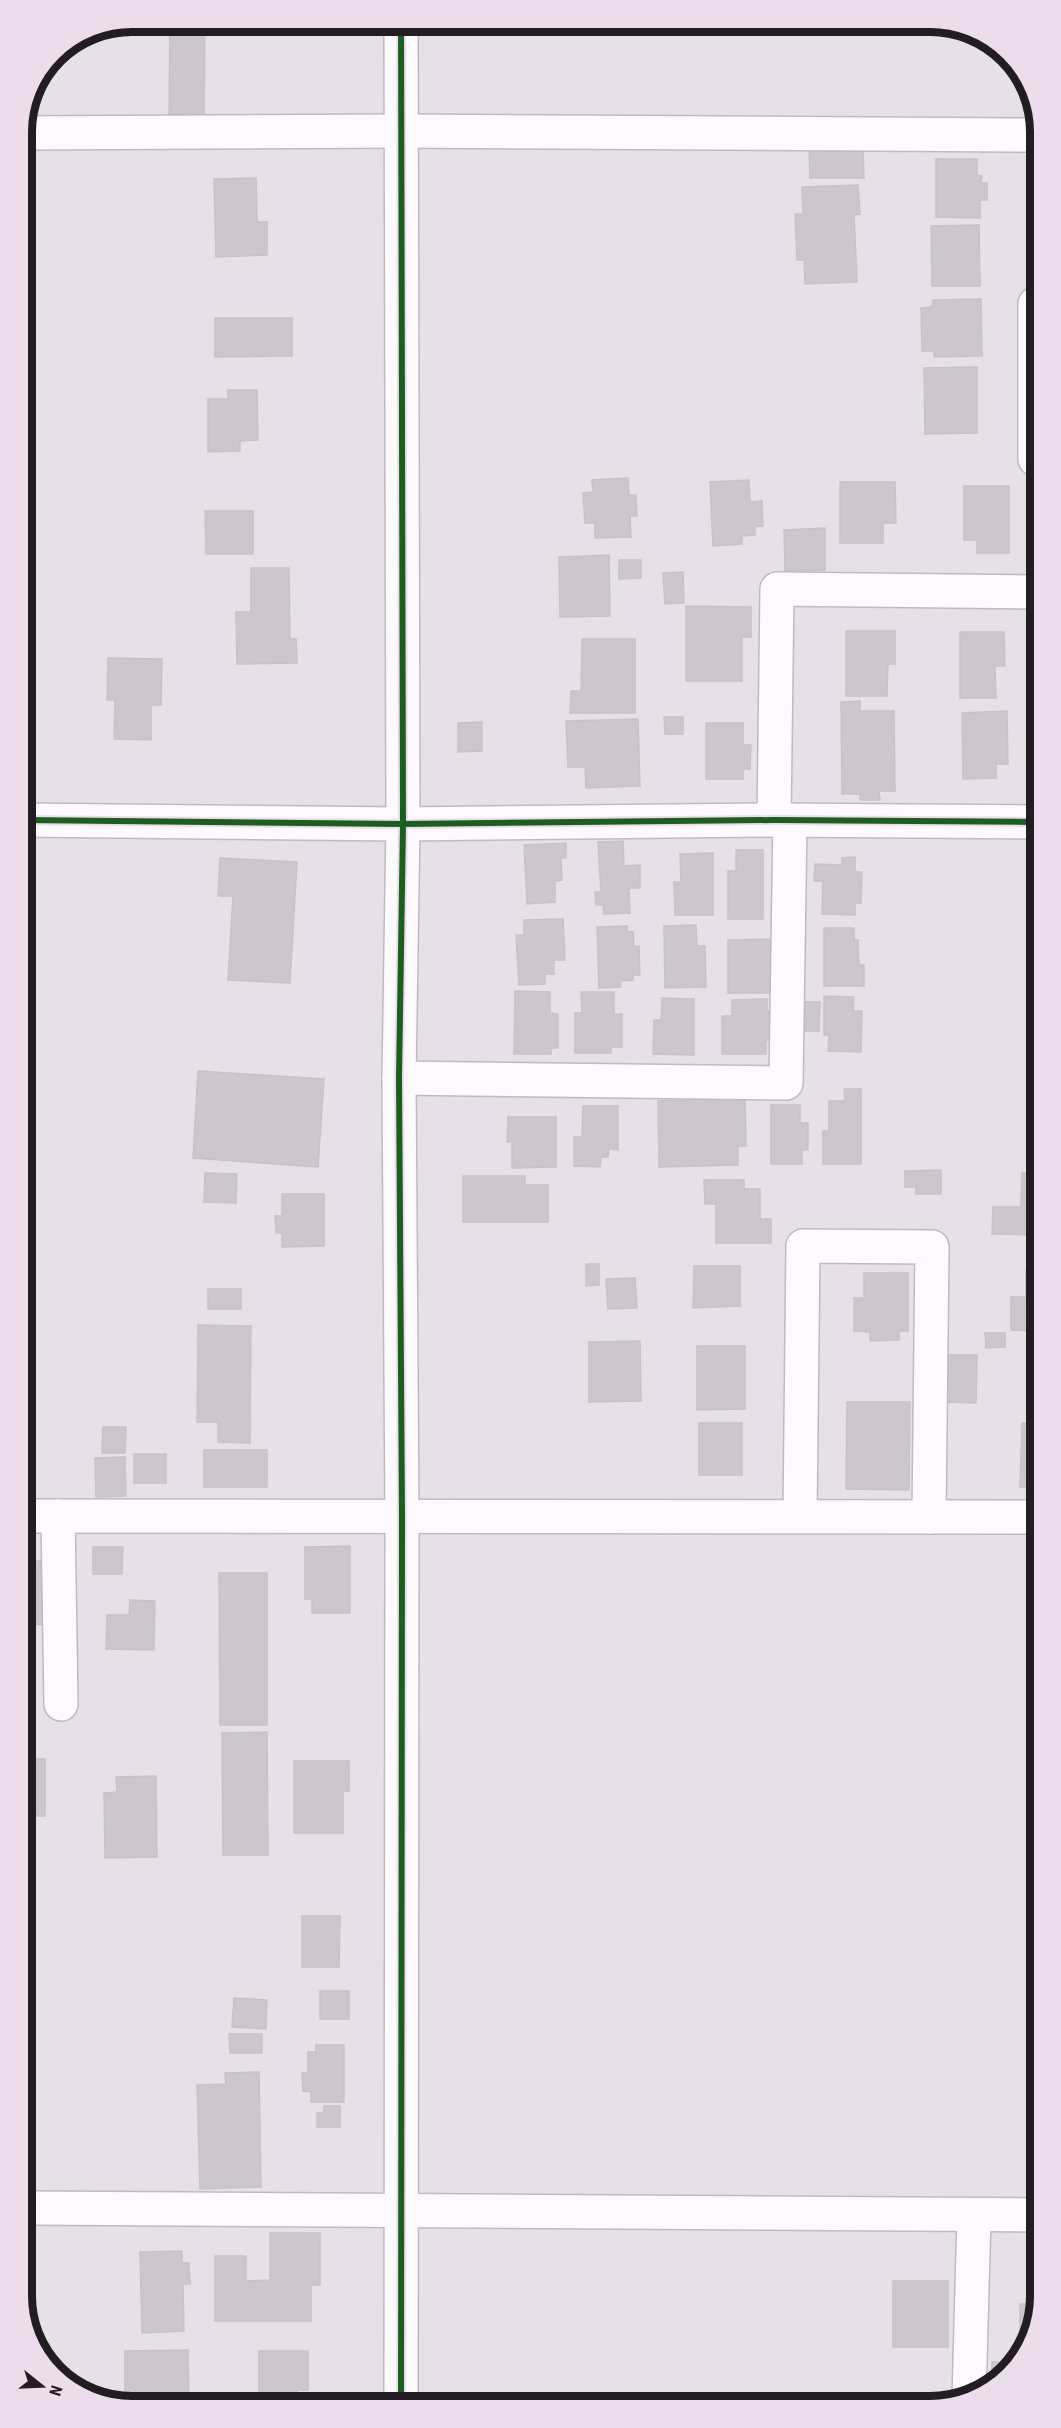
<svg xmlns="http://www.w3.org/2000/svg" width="1061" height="2428" font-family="'Roboto Condensed',sans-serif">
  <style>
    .building { fill: #cdc7cd; stroke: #c8c2c8; stroke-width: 1.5 }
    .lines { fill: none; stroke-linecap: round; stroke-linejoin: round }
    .minor-casing { stroke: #c0bac0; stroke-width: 36 }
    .minor { stroke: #fcfafc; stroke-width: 33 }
    .cycleway-casing { stroke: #ecddec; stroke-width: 10 }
    .cycleway { stroke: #1b5e20; stroke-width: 6 }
    .rim { fill: none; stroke: #221d22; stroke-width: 8 }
  </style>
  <rect width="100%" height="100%" fill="#e8e0e8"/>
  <g class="building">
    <polygon points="170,21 205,21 204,117 169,117"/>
    <polygon points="863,150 864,178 810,178 809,151"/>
    <polygon points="936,159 977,159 977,175 982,176 981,183 987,183 987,200 980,200 980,218 936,217"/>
    <polygon points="256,178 257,222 267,222 267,255 216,257 214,179"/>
    <polygon points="858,185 860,214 854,215 857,282 805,284 804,260 797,260 795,214 803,214 802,187"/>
    <polygon points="979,225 980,286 932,286 931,226"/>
    <polygon points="981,299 982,356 934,357 934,351 922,351 921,308 932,307 933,300"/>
    <polygon points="215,318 292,318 292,356 215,357"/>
    <polygon points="977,367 977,433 925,434 924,368"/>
    <polygon points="228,390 257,390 258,440 240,441 240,451 208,452 208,399 228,399"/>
    <polygon points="628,478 629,495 636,495 637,516 630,516 631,537 595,538 595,523 585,523 583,493 593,492 592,480"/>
    <polygon points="749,480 750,502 762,501 763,526 755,526 755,535 742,536 742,544 713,546 710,482"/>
    <polygon points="840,482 895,482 896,523 883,523 883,543 840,543"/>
    <polygon points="964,486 1009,486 1009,553 977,553 977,540 964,540"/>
    <polygon points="205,511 253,511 253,554 206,554"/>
    <polygon points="825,528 825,570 785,571 784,530"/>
    <polygon points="609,555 610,616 560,617 559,557"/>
    <polygon points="619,560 641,560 641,578 619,579"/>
    <polygon points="251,568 289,568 290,639 296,639 297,663 237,664 236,612 251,612"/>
    <polygon points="683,572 684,603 665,604 663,573"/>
    <polygon points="686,606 751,607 751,637 742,637 742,681 686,681"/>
    <polygon points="846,631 895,631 895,664 888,664 887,696 846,696"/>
    <polygon points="960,632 1004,632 1005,666 995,666 996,698 960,698"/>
    <polygon points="582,639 635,639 635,713 570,713 571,691 581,691"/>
    <polygon points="108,658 162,659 161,705 151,705 151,740 114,739 115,700 107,700"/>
    <polygon points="860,701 860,711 894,711 895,791 879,791 880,800 860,800 860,794 842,794 841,702"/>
    <polygon points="1007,711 1008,764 996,764 996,778 963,779 962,713"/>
    <polygon points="664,717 683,717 683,734 665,734"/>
    <polygon points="638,719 640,786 586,788 585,767 568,767 566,721"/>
    <polygon points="482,722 482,751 458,752 458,723"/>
    <polygon points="706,723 743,723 743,745 751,745 750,769 743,769 743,779 706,779"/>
    <polygon points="623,841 624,866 640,865 640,888 629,888 630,913 604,914 603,905 596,905 595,892 601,892 598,842"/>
    <polygon points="566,843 566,858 561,858 562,880 555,881 555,902 527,904 524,845"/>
    <polygon points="23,848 29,848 29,1027 24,1027"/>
    <polygon points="736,850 763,850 763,919 728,919 728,871 736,871"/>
    <polygon points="713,853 713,915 675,915 674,882 681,882 680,854"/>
    <polygon points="855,857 855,872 862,872 861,903 855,903 855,915 822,914 823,881 814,881 815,864 842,865 842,858"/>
    <polygon points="220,858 297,862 290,983 228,980 233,896 218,896"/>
    <polygon points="563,919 565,960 554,960 554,974 545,974 545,984 519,985 516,935 524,935 524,920"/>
    <polygon points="696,925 697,946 705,946 706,987 665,988 664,926"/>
    <polygon points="627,926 627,931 633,932 634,947 639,946 640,975 633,975 633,980 620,981 621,987 599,988 597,927"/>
    <polygon points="824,928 854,928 854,940 858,940 859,965 864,965 864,986 824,986"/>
    <polygon points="772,939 772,993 728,993 728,940"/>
    <polygon points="515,991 550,992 550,1013 558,1014 558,1048 551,1048 551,1054 514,1054"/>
    <polygon points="581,992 614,992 614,1014 622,1014 622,1047 611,1047 611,1053 575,1053 575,1013 582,1013"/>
    <polygon points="824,996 854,997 853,1011 862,1011 861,1052 828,1051 829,1035 824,1035"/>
    <polygon points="662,998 694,999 694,1055 653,1054 654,1020 661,1020"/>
    <polygon points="767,999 767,1011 774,1011 775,1040 766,1040 766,1054 722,1054 722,1016 732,1016 732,1000"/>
    <polygon points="802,1002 820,1002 819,1031 802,1031"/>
    <polygon points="198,1071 324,1079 318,1167 193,1158"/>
    <polygon points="844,1089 861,1089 861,1164 823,1164 823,1131 829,1131 829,1101 845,1101"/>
    <polygon points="691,1094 745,1098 746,1146 738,1146 738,1165 659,1167 658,1101 691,1100"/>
    <polygon points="771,1105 800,1105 800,1123 808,1123 808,1150 802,1150 802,1164 771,1164"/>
    <polygon points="583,1106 618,1106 618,1150 609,1149 608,1157 601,1157 600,1167 574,1166 574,1137 582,1137"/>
    <polygon points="508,1117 556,1117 556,1167 512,1168 512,1142 507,1142"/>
    <polygon points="941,1170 941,1194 916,1194 916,1187 905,1187 905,1171"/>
    <polygon points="205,1173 237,1174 236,1203 204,1202"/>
    <polygon points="1022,1173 1037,1174 1037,1235 992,1234 993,1207 1021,1207"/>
    <polygon points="463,1176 525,1176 525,1185 548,1185 548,1222 463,1222"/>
    <polygon points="704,1180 744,1180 744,1189 760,1189 760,1219 771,1219 771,1243 716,1243 716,1204 705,1204"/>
    <polygon points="282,1194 324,1194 324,1246 282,1247 282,1233 276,1233 275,1216 282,1216"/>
    <polygon points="1035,1251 1037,1251 1037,1331 1011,1330 1011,1297 1026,1297 1026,1271 1035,1272"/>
    <polygon points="586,1264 599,1264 599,1285 586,1286"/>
    <polygon points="694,1266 740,1266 740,1306 693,1308"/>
    <polygon points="864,1273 908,1273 908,1331 899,1331 899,1340 870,1341 870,1332 854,1331 854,1298 864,1298"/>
    <polygon points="635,1278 637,1308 608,1309 606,1279"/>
    <rect x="208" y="1289" width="33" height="20"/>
    <polygon points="198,1325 251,1326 250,1443 218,1442 218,1422 197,1422"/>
    <polygon points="985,1333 1005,1333 1005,1347 986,1348"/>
    <polygon points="640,1341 641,1401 589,1402 589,1342"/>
    <polygon points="1037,1343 1038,1408 1034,1408 1034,1344"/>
    <polygon points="697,1346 745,1346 745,1409 697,1410"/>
    <polygon points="949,1355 977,1355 976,1403 947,1402"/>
    <polygon points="847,1402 910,1402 909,1490 846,1489"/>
    <rect x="699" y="1423" width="43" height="52"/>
    <polygon points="1022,1423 1038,1423 1038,1498 1034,1498 1034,1488 1020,1487"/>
    <polygon points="103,1427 126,1427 125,1453 102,1453"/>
    <rect x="204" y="1450" width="63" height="37"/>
    <rect x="134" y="1454" width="32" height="29"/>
    <polygon points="125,1457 126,1496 96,1497 95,1458"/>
    <polygon points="350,1546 350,1613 312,1613 312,1599 305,1599 305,1547"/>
    <polygon points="93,1547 123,1547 122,1574 93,1574"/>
    <polygon points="41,1561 43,1624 25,1625 25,1562"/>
    <polygon points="219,1573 267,1573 267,1725 220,1725"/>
    <polygon points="130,1600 155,1601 154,1650 106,1649 107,1615 129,1615"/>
    <polygon points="267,1732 268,1855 223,1855 222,1733"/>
    <polygon points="25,1759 45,1759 45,1816 26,1816"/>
    <polygon points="294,1761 349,1761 349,1791 343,1791 343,1833 294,1833"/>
    <polygon points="156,1776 157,1857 105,1858 104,1793 117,1792 116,1777"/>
    <polygon points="302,1916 340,1916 339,1967 302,1967"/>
    <rect x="320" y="1991" width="29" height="28"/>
    <polygon points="234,1998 267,2000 266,2029 232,2027"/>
    <polygon points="229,2034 262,2034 262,2053 230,2053"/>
    <polygon points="316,2045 344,2045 344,2102 311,2102 311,2092 303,2091 302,2073 308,2073 308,2052 316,2052"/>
    <polygon points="259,2072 261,2187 200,2189 197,2085 226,2084 225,2073"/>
    <polygon points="324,2106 340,2106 340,2127 317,2127 317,2113 324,2113"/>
    <polygon points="270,2233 320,2233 320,2285 311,2285 311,2321 215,2321 215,2256 246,2256 246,2281 270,2280"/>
    <polygon points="182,2251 182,2263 189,2263 190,2284 183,2284 184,2331 142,2333 140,2252"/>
    <polygon points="1028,2267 1040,2267 1040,2297 1028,2332 1020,2332 1020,2304 1028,2304"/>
    <rect x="893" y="2281" width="55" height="66"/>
    <polygon points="188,2350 189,2404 125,2404 125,2351"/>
    <polygon points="259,2351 308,2351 308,2390 297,2390 297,2406 259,2406"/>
    <polygon points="992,2362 1018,2362 992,2382"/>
  </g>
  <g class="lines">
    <defs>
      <g id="minor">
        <polyline points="21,133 401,131 1034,135"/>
        <polyline points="1035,304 1035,459"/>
        <polyline points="23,820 403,824 774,820 1036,822"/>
        <polyline points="774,820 777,589 1035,592"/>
        <polyline points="399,1078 786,1083 790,820"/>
        <polyline points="25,1516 1038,1517"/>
        <polyline points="58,1516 61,1704"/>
        <polyline points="800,1516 803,1246 932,1247 929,1517"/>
        <polyline points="27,2208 1040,2215"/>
        <polyline points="969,2399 974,2215"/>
        <polyline points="401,2405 402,1517 399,1078 403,824 401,21"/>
      </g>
    </defs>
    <use href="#minor" class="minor-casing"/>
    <use href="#minor" class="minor"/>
    <defs>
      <g id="cycleway">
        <polyline points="23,820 403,824 774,820 1036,822"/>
        <polyline points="401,2405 402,1517 399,1078 403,824 401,21"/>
      </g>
    </defs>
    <use href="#cycleway" class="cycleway-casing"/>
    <use href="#cycleway" class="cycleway"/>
  </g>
  <path d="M0 0H1061V2428H0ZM132 32H930A100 100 0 0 1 1030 132V2296A100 100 0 0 1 930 2396H132A100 100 0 0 1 32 2296V132A100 100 0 0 1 132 32Z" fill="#ecddec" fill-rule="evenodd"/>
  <path class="rim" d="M132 32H930A100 100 0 0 1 1030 132V2296A100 100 0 0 1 930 2396H132A100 100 0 0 1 32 2296V132A100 100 0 0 1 132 32Z"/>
  <g transform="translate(42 2386) rotate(108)" stroke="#ecddec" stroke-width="4.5" paint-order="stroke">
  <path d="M0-4.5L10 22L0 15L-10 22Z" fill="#221d22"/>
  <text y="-9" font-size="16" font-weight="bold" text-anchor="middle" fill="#221d22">N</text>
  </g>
</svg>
